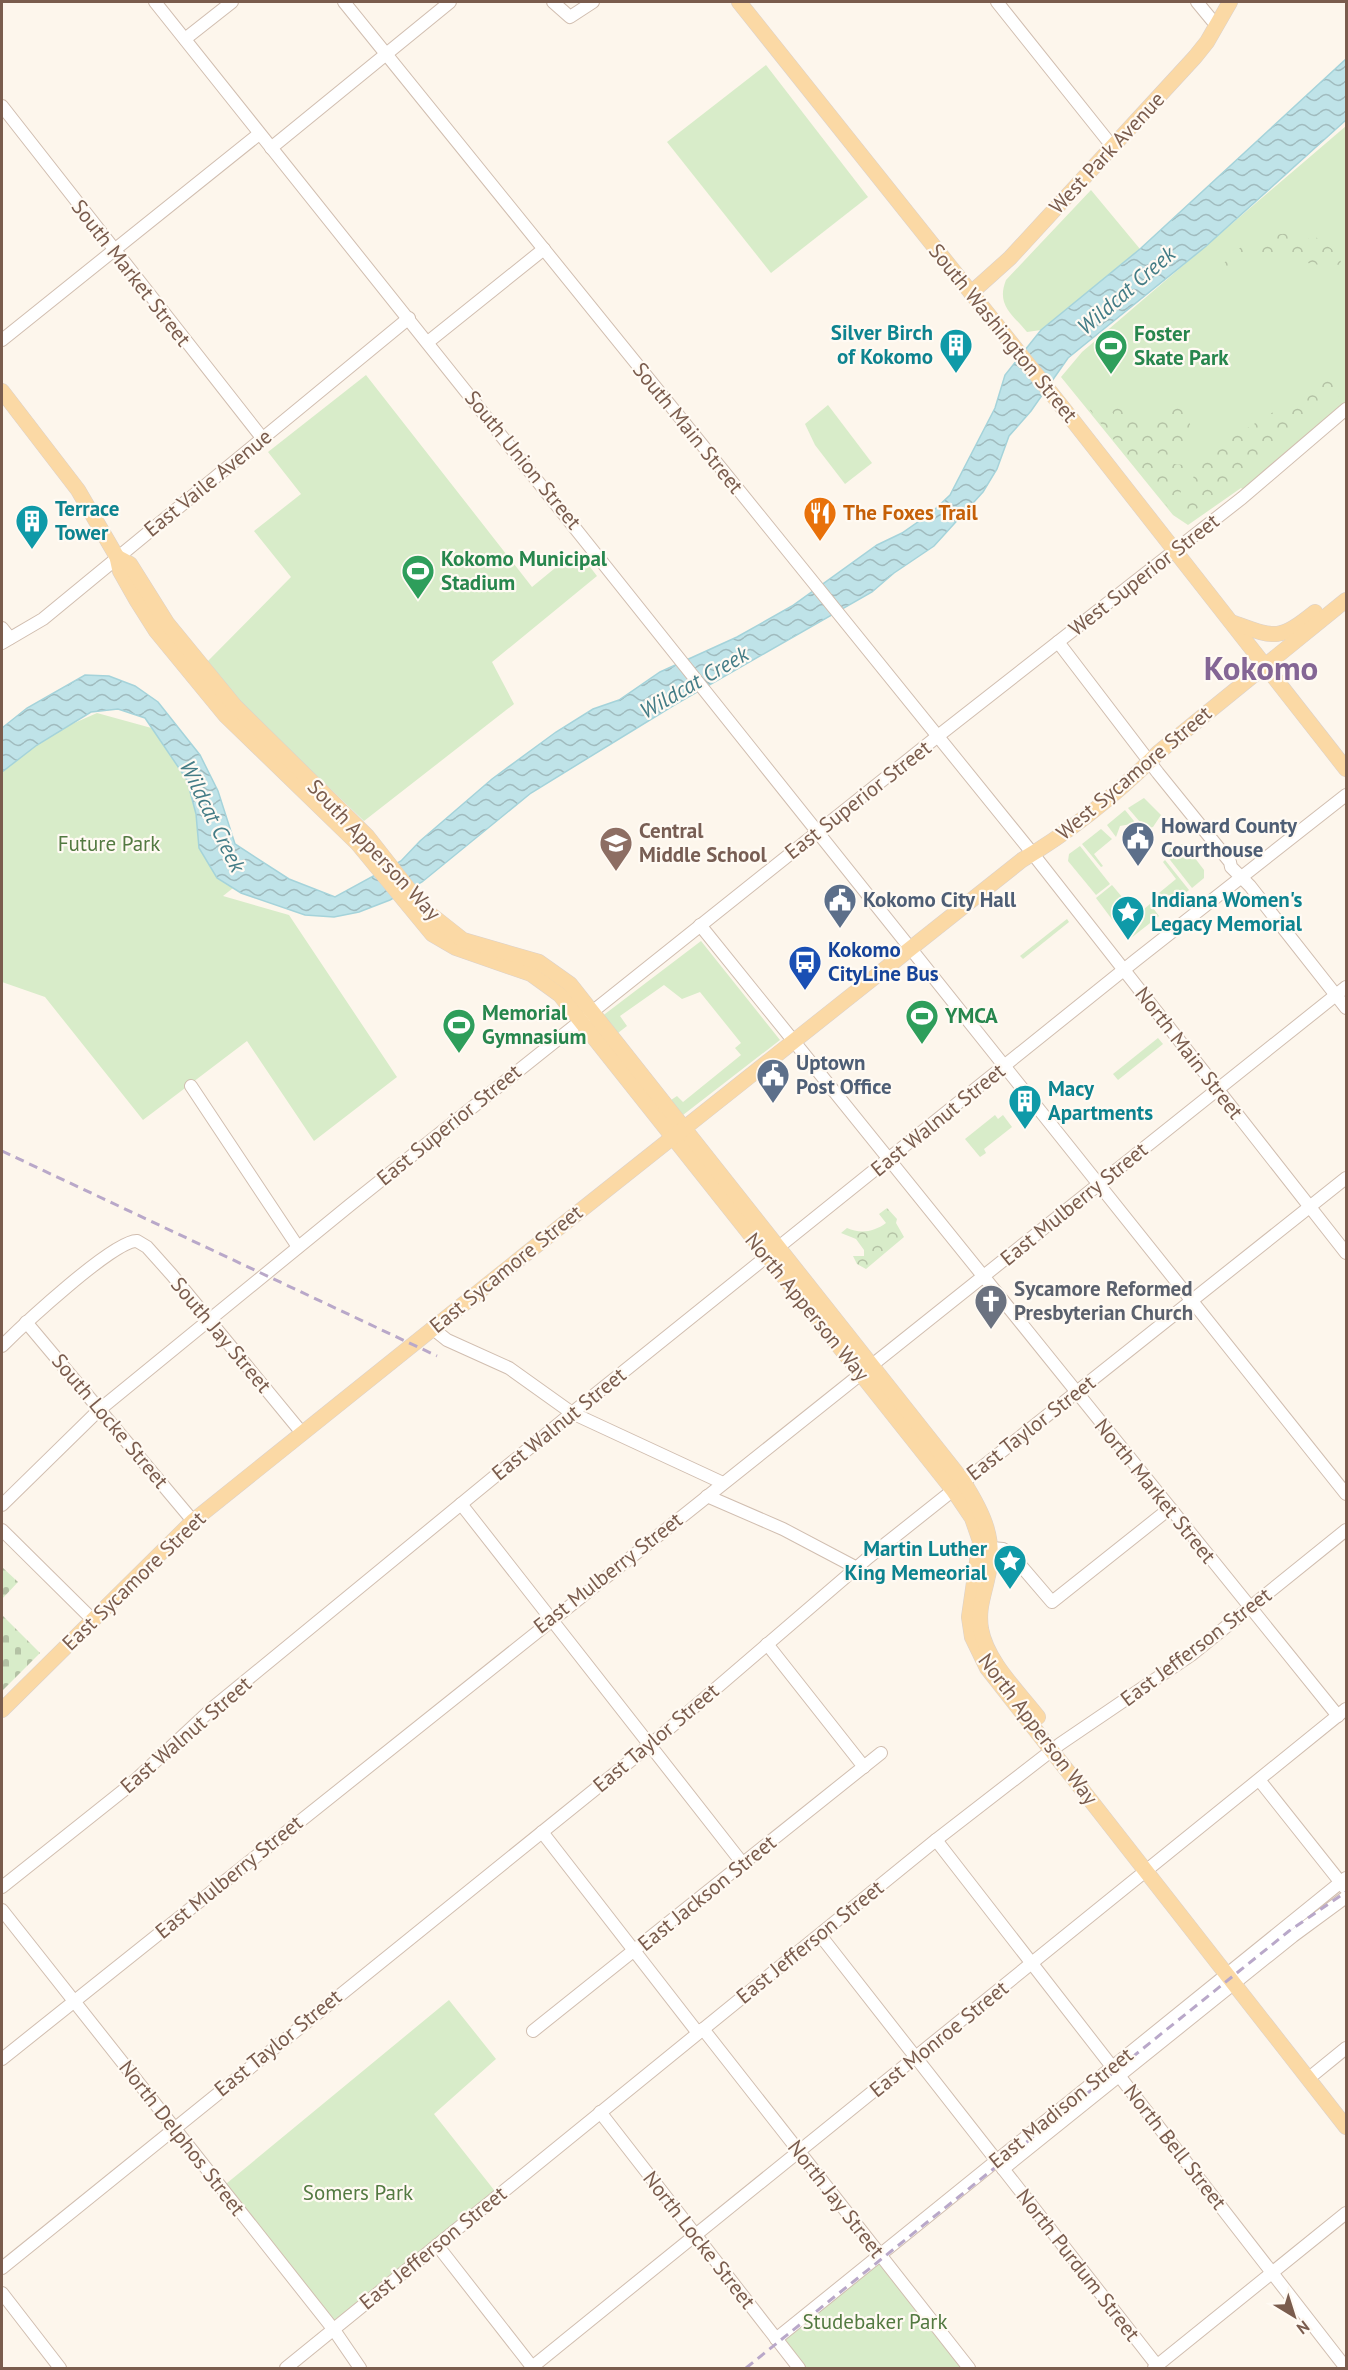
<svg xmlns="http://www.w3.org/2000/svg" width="1348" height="2370" font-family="'PT Sans',sans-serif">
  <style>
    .green { fill: #d8ecc9; fill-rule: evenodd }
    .forest { fill: url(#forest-crowns) }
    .cemetery { fill: url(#cemetery-stones) }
    .water { fill: url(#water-waves); stroke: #a5d3da; stroke-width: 1.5 }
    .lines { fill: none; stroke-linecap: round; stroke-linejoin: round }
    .minor-casing { stroke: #d1beb0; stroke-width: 14 }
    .major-casing { stroke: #dad1cd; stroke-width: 16 }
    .minor { stroke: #fff; stroke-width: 12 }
    .major { stroke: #fbd9a5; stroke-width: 15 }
    .rail { stroke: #b9a8c9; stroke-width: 3; stroke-dasharray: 9 6; stroke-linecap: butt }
    .labels { text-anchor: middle; stroke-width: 4.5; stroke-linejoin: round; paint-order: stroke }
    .street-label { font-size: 21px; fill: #7a5c4d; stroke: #fffaf3 }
    .culture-label { font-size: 21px; font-weight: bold; fill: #0d838f; stroke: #fffaf3; text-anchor: start }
    .leisure-label { font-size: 21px; font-weight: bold; fill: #27864d; stroke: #fffaf3; text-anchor: start }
    .food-label { font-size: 21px; font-weight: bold; fill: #c56008; stroke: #fffaf3; text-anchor: start }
    .service-label { font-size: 21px; font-weight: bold; fill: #4e5e75; stroke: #fffaf3; text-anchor: start }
    .education-label { font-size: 21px; font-weight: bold; fill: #785e54; stroke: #fffaf3; text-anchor: start }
    .park-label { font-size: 21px; fill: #537a41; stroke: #fffaf3 }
    .transit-label { font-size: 21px; font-weight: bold; fill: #164399; stroke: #fffaf3; text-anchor: start }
    .worship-label { font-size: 21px; font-weight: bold; fill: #5b616d; stroke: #fffaf3; text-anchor: start }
    .water-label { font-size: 22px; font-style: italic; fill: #437c86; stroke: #fffaf3 }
    .town-label { font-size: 33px; font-weight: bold; fill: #846695; stroke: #fffaf3 }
  </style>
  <defs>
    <pattern id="forest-crowns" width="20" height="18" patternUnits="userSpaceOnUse" patternTransform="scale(1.5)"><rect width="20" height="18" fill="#d8ecc9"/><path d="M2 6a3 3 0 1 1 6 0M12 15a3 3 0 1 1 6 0" fill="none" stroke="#b4c2a5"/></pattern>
    <pattern id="cemetery-stones" width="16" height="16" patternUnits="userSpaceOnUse" patternTransform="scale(1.5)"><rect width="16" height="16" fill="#d8ecc9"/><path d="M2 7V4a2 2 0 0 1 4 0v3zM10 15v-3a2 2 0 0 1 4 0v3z" fill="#b4c2a5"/></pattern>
    <pattern id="water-waves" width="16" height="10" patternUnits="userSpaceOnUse" patternTransform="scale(1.5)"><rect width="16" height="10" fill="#bfe3e8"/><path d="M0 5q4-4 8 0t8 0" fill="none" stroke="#a0bbbe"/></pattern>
  </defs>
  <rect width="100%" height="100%" fill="#fdf6ec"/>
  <g class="green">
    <polygon points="766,65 868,197 771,273 667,142"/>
    <polygon points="1346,126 1346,404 1246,491 1241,488 1188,525 1173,515 1061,377 1082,352"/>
    <path d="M1091,190L1140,249L1041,330L1027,332C1012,314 996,305 1006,280Z"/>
    <polygon points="366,375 532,587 577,550 597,576 492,662 514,704 364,821 233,696 206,663 291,577 254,531 301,494 268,452"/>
    <polygon points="828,405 872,463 845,484 815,445 805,424"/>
    <polygon points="97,713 166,732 243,880 223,896 289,915 397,1077 314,1141 247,1041 143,1120 45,997 2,982 2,768 31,742"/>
    <polygon points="1144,798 1161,815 1153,827 1146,829 1128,808"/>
    <polygon points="1125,810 1147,837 1146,843 1131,824 1120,826 1116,837 1107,825"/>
    <polygon points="1101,829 1112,839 1094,854 1103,866 1101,867 1082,844"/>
    <polygon points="1179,844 1185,845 1204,870 1204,878 1192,888 1167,856 1170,848"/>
    <polygon points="1080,846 1110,884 1096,895 1068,861 1069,854"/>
    <polygon points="1165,860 1189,890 1178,899 1176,891 1172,896 1166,895 1163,897 1159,893 1176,879 1163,862"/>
    <polygon points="1112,885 1137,915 1150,904 1159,916 1131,938 1126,938 1096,898"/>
    <polygon points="1067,919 1069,922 1023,959 1020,956"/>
    <path d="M701,941L780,1040L683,1115L678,1116L601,1017ZM664,985L682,999L700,992L741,1043L735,1048L741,1055L683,1102L677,1096L671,1100L618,1033L627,1026L620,1016Z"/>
    <polygon points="1158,1038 1163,1044 1118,1080 1113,1074"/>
    <polygon points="995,1115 998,1119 1003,1115 1012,1127 984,1149 986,1153 980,1157 965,1139"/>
    <polygon points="449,2000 496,2059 434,2114 498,2195 334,2330 221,2188"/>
    <polygon points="882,2259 969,2368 799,2368 776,2339"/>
  </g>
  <g class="forest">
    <path d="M1294,233L1304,241L1314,236L1340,255L1341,264C1320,270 1285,254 1268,261L1256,256V245C1267,235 1278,234 1294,233Z"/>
    <path d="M1242,246L1249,252L1246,262C1239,267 1229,273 1223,264Z"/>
    <polygon points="1335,374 1346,376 1346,390 1232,484 1185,517 1196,465 1236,435"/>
    <path d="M1119,401L1129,407L1137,421L1151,422L1157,419L1159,409L1177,401C1187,409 1186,413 1190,424C1203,464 1164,460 1140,445C1129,437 1120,423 1112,412Z"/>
    <path d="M1093,405H1096C1123,440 1137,462 1185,465L1178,509L1175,511H1171L1090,410Z"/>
    <path d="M887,1208L897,1219L896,1223L904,1237L866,1269L857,1264L853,1256H864V1250L856,1239L841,1233L847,1228C860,1234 874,1232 886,1223L879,1214Z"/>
  </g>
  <g class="cemetery">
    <polygon points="2,1567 18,1582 2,1599"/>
    <polygon points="2,1615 40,1653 2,1691"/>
  </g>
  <polygon class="water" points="1346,59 1346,120 1205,247 1068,358 1031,411 1009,436 997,469 983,492 934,546 894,573 872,592 676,704 531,793 422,882 390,900 359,912 334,917 305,915 241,893 217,878 199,848 196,814 187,780 145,718 118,709 91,712 37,745 2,772 2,728 27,708 85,675 109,676 135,686 158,702 200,755 218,791 235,844 289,879 335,897 401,861 420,841 492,779 556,732 593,709 619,700 660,672 737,637 792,606 877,545 902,533 932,512 950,495 995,408 1005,375 1041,330 1140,249"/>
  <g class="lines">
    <defs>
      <g id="minor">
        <polyline points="155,2 1346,1494"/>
        <polyline points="344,2 1033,854 1346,1253"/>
        <polyline points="553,2 570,17 593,2"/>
        <polyline points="997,2 1112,146"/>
        <polyline points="1197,2 1216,25"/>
        <polyline points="185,39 232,2"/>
        <polyline points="2,106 263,439"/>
        <polyline points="271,148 450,2"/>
        <polyline points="2,340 259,134"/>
        <polyline points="428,342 544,249"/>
        <polyline points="2,628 10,638"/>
        <polyline points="1058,642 1158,773 1230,862 1231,867 1250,886 1346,1008"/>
        <polyline points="2,643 43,619 409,318"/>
        <polyline points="700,925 1338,1716"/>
        <polyline points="191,1086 298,1247"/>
        <polyline points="26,1322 193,1521"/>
        <polyline points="432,1328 447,1340 509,1368 572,1413 723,1483"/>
        <path d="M2,1346C21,1327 115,1239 137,1241L147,1247L172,1275L302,1433"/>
        <polyline points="707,1496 783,1529 857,1568"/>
        <polyline points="461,1504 743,1864"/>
        <polyline points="2,1505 99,1410 350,1205 938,736 1242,498 1346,409"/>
        <polyline points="2,1530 92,1619"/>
        <polyline points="981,1547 1003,1549 1010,1553 1052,1602 1169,1509"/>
        <polyline points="767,1644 864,1767"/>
        <polyline points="1260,1781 1345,1888"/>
        <polyline points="542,1832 698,2033"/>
        <polyline points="936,1840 1346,2368"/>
        <polyline points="2,1887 129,1786 215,1706 572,1413 1136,960 1346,795"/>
        <polyline points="2,1910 334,2330 360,2368"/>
        <polyline points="820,1935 1159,2368"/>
        <polyline points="703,2029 969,2368"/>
        <polyline points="533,2031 881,1753"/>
        <polyline points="2,2059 1346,987"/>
        <polyline points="1314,2074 1346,2048"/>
        <polyline points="600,2112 799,2368"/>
        <polyline points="1003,2169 1293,1936 1346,1897"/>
        <polyline points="437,2245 533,2368"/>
        <polyline points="2,2268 650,1745 869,1557 1346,1178"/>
        <polyline points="2,2293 60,2368"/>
        <polyline points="776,2339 1346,1878"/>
        <polyline points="286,2368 936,1840 1060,1744 1191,1655 1346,1530"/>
        <polyline points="531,2368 1346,1709"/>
        <polyline points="1154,2368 1346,2213"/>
      </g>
      <g id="major">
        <polyline points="739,2 1063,408 1346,769"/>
        <polyline points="971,293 1010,258 1195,57 1207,42 1230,2"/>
        <polyline points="2,391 78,490 117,557 120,571 137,601 156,631 225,715 357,843 432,934 456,948 531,974 560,995 953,1490 972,1518 980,1541 969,1617 972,1637 987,1668 1346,2127"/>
        <path d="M117,557L130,564L167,623L235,706L367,836L425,910L463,940L539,962L570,984L963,1481C984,1514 997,1541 987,1580C983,1598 978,1610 981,1629C987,1662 1018,1691 1038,1717"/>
        <path d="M1234,623C1275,638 1279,641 1315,612"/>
        <path d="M2,1710L193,1521L527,1253L1022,860C1071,831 1119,792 1159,752L1346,600"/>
      </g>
    </defs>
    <use href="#minor" class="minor-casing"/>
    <use href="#major" class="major-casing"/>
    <use href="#minor" class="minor"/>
    <use href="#major" class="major"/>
    <g class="rail">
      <polyline points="2,1151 437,1356"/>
      <polyline points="746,2368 1289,1931 1346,1892"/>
    </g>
  </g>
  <defs>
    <symbol id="building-pin" viewBox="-11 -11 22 30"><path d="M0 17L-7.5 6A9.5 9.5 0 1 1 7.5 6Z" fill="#0f9aa8" stroke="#fffaf3"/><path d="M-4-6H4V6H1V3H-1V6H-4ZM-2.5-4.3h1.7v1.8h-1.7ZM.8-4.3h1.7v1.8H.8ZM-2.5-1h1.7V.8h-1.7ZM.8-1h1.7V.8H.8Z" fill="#fff"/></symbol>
    <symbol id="stadium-pin" viewBox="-11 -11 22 30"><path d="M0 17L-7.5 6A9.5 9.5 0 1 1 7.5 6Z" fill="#2e9e5b" stroke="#fffaf3"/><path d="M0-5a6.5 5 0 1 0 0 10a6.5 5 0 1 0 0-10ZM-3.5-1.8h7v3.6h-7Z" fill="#fff"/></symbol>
    <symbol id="restaurant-pin" viewBox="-11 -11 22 30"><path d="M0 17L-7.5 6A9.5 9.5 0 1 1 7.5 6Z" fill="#e8710a" stroke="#fffaf3"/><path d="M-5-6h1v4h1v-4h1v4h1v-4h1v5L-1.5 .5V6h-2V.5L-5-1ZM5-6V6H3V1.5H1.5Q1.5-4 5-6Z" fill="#fff"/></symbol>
    <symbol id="civic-pin" viewBox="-11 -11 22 30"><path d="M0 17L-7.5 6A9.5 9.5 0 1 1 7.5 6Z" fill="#5c6f8a" stroke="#fffaf3"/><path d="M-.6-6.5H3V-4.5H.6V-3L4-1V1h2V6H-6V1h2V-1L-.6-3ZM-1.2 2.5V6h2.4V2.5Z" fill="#fff"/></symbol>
    <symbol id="school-pin" viewBox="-11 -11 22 30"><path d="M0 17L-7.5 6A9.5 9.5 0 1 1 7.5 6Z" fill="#8d6e63" stroke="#fffaf3"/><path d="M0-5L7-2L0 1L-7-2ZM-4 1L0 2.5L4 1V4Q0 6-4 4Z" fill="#fff"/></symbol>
    <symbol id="sight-pin" viewBox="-11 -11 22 30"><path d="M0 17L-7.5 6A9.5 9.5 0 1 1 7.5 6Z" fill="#0f9aa8" stroke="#fffaf3"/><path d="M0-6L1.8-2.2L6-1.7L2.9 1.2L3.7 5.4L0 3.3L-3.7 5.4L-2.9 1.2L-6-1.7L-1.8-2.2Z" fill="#fff"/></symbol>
    <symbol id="bus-pin" viewBox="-11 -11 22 30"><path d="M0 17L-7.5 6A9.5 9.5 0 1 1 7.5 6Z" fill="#1a4fb4" stroke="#fffaf3"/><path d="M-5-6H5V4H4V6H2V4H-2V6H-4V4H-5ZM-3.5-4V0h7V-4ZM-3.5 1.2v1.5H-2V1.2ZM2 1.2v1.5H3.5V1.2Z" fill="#fff"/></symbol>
    <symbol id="church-pin" viewBox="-11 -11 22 30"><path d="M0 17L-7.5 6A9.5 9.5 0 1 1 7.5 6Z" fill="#6b7280" stroke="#fffaf3"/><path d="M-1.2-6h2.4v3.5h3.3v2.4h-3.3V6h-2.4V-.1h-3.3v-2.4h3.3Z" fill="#fff"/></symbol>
  </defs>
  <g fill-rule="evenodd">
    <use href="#building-pin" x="937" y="326" width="38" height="52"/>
    <use href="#stadium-pin" x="1092" y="327" width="38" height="52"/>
    <use href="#restaurant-pin" x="801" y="494" width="38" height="52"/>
    <use href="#building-pin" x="13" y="502" width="38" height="52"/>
    <use href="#stadium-pin" x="399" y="552" width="38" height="52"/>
    <use href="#civic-pin" x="1119" y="819" width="38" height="52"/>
    <use href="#school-pin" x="597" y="824" width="38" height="52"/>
    <use href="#civic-pin" x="821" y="881" width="38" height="52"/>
    <use href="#sight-pin" x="1109" y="893" width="38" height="52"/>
    <use href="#bus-pin" x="786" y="943" width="38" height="52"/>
    <use href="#stadium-pin" x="903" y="997" width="38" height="52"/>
    <use href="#stadium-pin" x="440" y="1006" width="38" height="52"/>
    <use href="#civic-pin" x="754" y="1056" width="38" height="52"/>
    <use href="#building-pin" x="1006" y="1082" width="38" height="52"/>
    <use href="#church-pin" x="972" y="1282" width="38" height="52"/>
    <use href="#sight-pin" x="991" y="1542" width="38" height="52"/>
  </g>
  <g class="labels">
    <g class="street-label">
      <text transform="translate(1107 153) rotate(-47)" y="7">West Park Avenue</text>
      <text transform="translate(131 273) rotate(52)" y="7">South Market Street</text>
      <text transform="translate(1003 333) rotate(51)" y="7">South Washington Street</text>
      <text transform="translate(688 428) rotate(51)" y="7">South Main Street</text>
      <text transform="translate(523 460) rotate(51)" y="7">South Union Street</text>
      <text transform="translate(208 483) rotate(-39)" y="7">East Vaile Avenue</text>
      <text transform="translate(1144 575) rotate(-38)" y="7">West Superior Street</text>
      <text transform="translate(1134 773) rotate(-40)" y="7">West Sycamore Street</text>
      <text transform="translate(858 800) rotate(-38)" y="7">East Superior Street</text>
      <text transform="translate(374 850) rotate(47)" y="7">South Apperson Way</text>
      <text transform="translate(1189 1053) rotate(52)" y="7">North Main Street</text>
      <text transform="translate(938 1120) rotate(-39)" y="7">East Walnut Street</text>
      <text transform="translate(449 1125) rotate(-39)" y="7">East Superior Street</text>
      <text transform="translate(1074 1204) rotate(-39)" y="7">East Mulberry Street</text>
      <text transform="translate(506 1269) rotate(-39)" y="7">East Sycamore Street</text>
      <text transform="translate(807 1307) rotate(51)" y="7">North Apperson Way</text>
      <text transform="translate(221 1335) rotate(50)" y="7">South Jay Street</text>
      <text transform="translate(110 1421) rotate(50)" y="7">South Locke Street</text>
      <text transform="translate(559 1424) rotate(-39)" y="7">East Walnut Street</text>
      <text transform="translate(1031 1428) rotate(-38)" y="7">East Taylor Street</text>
      <text transform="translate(1155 1491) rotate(51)" y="7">North Market Street</text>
      <text transform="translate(608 1573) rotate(-38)" y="7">East Mulberry Street</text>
      <text transform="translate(134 1581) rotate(-44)" y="7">East Sycamore Street</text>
      <text transform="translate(1196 1647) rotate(-37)" y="7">East Jefferson Street</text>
      <text transform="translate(1038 1729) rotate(53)" y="7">North Apperson Way</text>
      <text transform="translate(186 1735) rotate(-41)" y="7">East Walnut Street</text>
      <text transform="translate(656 1738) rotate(-40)" y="7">East Taylor Street</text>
      <text transform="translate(229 1877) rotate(-39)" y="7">East Mulberry Street</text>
      <text transform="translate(707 1893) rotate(-39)" y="7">East Jackson Street</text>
      <text transform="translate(810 1942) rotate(-39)" y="7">East Jefferson Street</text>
      <text transform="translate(939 2039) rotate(-39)" y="7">East Monroe Street</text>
      <text transform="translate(278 2043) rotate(-39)" y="7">East Taylor Street</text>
      <text transform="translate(1061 2108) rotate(-39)" y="7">East Madison Street</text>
      <text transform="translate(182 2138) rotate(52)" y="7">North Delphos Street</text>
      <text transform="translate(1175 2147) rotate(52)" y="7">North Bell Street</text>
      <text transform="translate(836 2199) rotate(52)" y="7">North Jay Street</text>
      <text transform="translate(699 2240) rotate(52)" y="7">North Locke Street</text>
      <text transform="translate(433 2248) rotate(-39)" y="7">East Jefferson Street</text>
      <text transform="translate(1078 2265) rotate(52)" y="7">North Purdum Street</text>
    </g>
    <g class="culture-label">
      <text x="933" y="340" text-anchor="end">Silver Birch<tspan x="933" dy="24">of Kokomo</tspan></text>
      <text x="55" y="516">Terrace<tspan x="55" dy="24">Tower</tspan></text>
      <text x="1151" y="907">Indiana Women's<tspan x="1151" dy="24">Legacy Memorial</tspan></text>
      <text x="1048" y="1096">Macy<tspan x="1048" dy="24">Apartments</tspan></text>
      <text x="987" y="1556" text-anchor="end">Martin Luther<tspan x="987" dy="24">King Memeorial</tspan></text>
    </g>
    <g class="leisure-label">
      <text x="1134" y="341">Foster<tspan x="1134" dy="24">Skate Park</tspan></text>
      <text x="441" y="566">Kokomo Municipal<tspan x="441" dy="24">Stadium</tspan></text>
      <text x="482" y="1020">Memorial<tspan x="482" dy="24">Gymnasium</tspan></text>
      <text x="945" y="1023">YMCA</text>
    </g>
    <g class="food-label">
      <text x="843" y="520">The Foxes Trail</text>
    </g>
    <g class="service-label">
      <text x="1161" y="833">Howard County<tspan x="1161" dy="24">Courthouse</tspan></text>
      <text x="863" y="907">Kokomo City Hall</text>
      <text x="796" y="1070">Uptown<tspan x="796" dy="24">Post Office</tspan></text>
    </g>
    <g class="education-label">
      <text x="639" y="838">Central<tspan x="639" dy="24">Middle School</tspan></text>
    </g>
    <g class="park-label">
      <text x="109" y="851">Future Park</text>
      <text x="358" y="2200">Somers Park</text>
      <text x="875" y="2329">Studebaker Park</text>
    </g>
    <g class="transit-label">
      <text x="828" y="957">Kokomo<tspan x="828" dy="24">CityLine Bus</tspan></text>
    </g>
    <g class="worship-label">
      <text x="1014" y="1296">Sycamore Reformed<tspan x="1014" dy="24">Presbyterian Church</tspan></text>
    </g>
    <g class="water-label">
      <text transform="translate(1126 290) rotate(-41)" y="8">Wildcat Creek</text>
      <text transform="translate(694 682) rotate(-30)" y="8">Wildcat Creek</text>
      <text transform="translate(213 816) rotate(64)" y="8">Wildcat Creek</text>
    </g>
    <g class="town-label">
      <text x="1261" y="680">Kokomo</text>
    </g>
  </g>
  <rect width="1348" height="2370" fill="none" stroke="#7a5c4d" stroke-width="6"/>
  <g transform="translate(1294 2316) rotate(142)" stroke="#fffaf3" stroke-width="4.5" paint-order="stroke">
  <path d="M0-4.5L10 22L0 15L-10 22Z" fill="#7a5c4d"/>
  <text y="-9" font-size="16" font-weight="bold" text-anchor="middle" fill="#7a5c4d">N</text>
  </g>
</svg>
